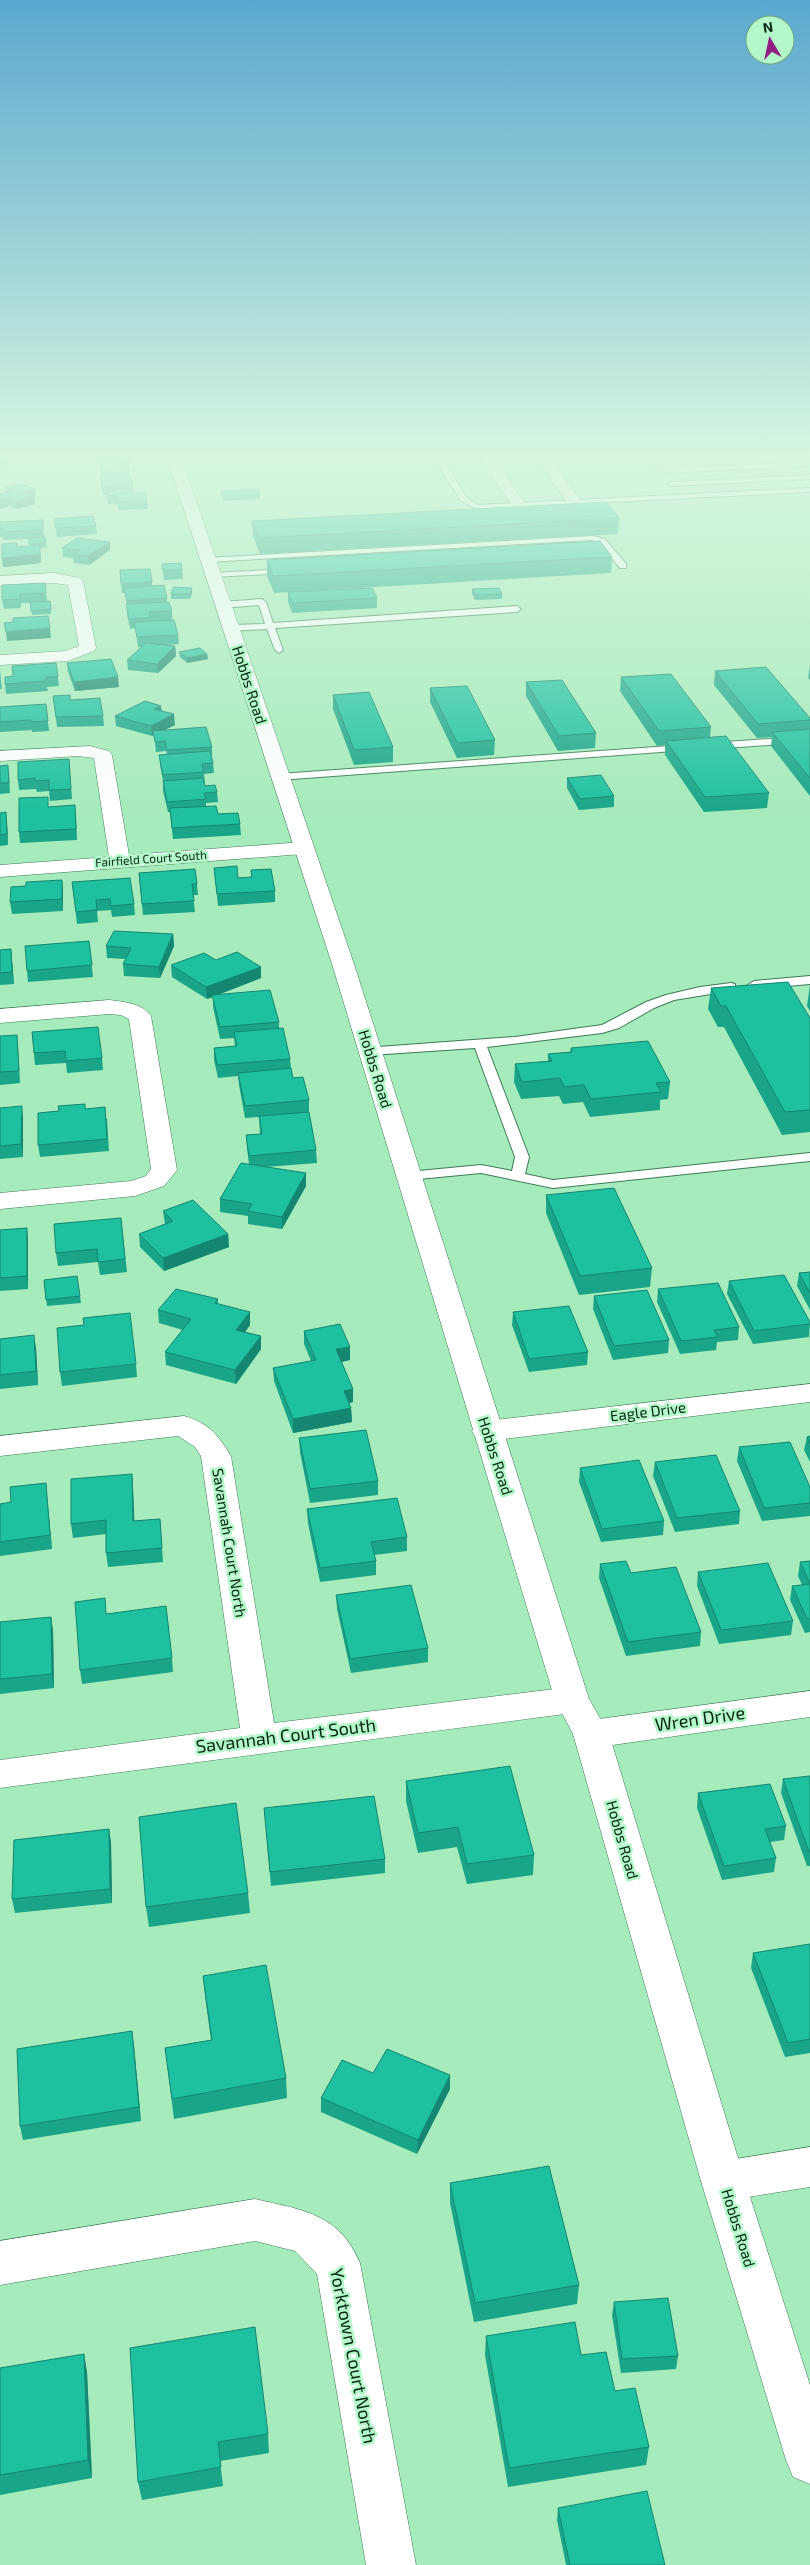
<svg xmlns="http://www.w3.org/2000/svg" width="810" height="2565" font-family="'Exo 2',sans-serif">
  <style>
    .lines { fill: none; stroke-linecap: round; stroke-linejoin: round }
    .lane-casing { stroke: #3b7d53; stroke-width: 2 }
    .street-casing { stroke: #3b7d53; stroke-width: 1 }
    .secondary-casing { stroke: #3b7d53; stroke-width: 1 }
    .lane { fill: #fff; fill-rule: evenodd }
    .street { fill: #fff; fill-rule: evenodd }
    .secondary { fill: #fff; fill-rule: evenodd }
    .wall { fill: #1aa589 }
    .shaded-wall { fill: #15866f }
    .building { fill: #1ec09f; stroke: #15866f }
    .labels { text-anchor: middle; stroke-width: 5; stroke-linejoin: round; paint-order: stroke }
    .far-street-label { font-size: 12px; fill: #082413; stroke: #b3f8c8 }
    .street-label { font-size: 15px; fill: #082413; stroke: #b3f8c8 }
    .near-street-label { font-size: 18px; fill: #082413; stroke: #b3f8c8 }
  </style>
  <rect width="100%" height="100%" fill="#a6ebbb"/>
  <g class="lines">
    <defs>
      <g id="lane">
        <polygon points="432,454 440,454 466,497 478,505 810,488 810,492 476,509 460,500"/>
        <polygon points="689,454 741,454 737,456 648,460 644,458 648,456"/>
        <polygon points="810,462 810,466 660,473 656,471 660,469"/>
        <polygon points="810,475 810,479 672,486 668,484 672,482"/>
        <polygon points="593,536 605,539 626,564 626,568 620,568 599,543 592,540 207,562 203,560 207,558"/>
        <polygon points="287,569 291,571 290,573 212,577 208,575 212,573"/>
        <polygon points="262,599 266,602 273,623 517,606 521,609 517,612 275,628 283,650 279,653 275,650 267,629 230,631 226,628 230,625 265,624 259,605 222,608 218,605 222,602"/>
        <polygon points="810,736 810,742 712,749 707,746 712,743"/>
        <polygon points="684,745 688,746 688,750 279,780 274,777 279,774"/>
        <polygon points="810,976 810,984 754,989 748,985 754,981"/>
        <polygon points="731,983 735,984 735,990 674,1000 654,1008 619,1028 602,1033 487,1047 529,1157 525,1174 553,1180 810,1153 810,1161 553,1188 481,1173 408,1180 401,1176 408,1172 481,1165 512,1171 515,1157 475,1048 370,1055 364,1051 365,1048 515,1037 602,1025 646,1002 666,995 700,987"/>
      </g>
      <g id="street">
        <polygon points="477,454 491,454 526,505 524,508 514,508"/>
        <polygon points="534,454 548,454 581,502 579,505 569,505"/>
        <polygon points="54,573 80,578 83,581 96,648 94,651 68,661 0,665 0,655 65,651 79,646 68,585 54,583 0,586 0,576"/>
        <polygon points="90,746 109,751 112,755 129,855 303,842 310,844 313,848 310,852 303,854 0,877 0,865 109,857 94,758 78,756 0,761 0,751"/>
        <path d="M109,1000C124,1002 142,1003 151,1016L177,1170L164,1186L135,1196L0,1209V1193L131,1181L146,1176L151,1169L129,1019L121,1015L109,1014L0,1023V1009Z"/>
        <polygon points="810,1384 810,1402 487,1441 476,1438 472,1431 476,1424 487,1421"/>
        <path d="M184,1416C209,1423 218,1435 231,1456L274,1723L572,1687L584,1691L589,1700L584,1709L572,1713L0,1788V1760L240,1728L201,1456L195,1447L178,1436L0,1456V1436Z"/>
        <polygon points="810,1691 810,1717 591,1748 578,1744 573,1734 578,1724 591,1720"/>
        <polygon points="810,2147 810,2187 723,2201 708,2195 701,2181 708,2167 723,2161"/>
        <path d="M255,2199C302,2210 339,2213 360,2263L416,2565H366L317,2274L295,2251L255,2241L0,2285V2241Z"/>
      </g>
      <polygon id="secondary" points="166,454 180,454 354,964 589,1699 609,1734 745,2181 810,2385 810,2484 793,2477 786,2460 701,2181 573,1734 555,1700 332,964"/>
    </defs>
    <use href="#lane" class="lane-casing"/>
    <use href="#street" class="street-casing"/>
    <use href="#secondary" class="secondary-casing"/>
    <use href="#lane" class="lane"/>
    <use href="#street" class="street"/>
    <use href="#secondary" class="secondary"/>
  </g>
  <g class="wall">
    <polygon points="0,454 6,454 7,465 0,466"/>
    <polygon points="96,454 132,454 133,463 127,463 133,485 134,493 147,500 148,509 119,510 117,504 108,504 106,495 103,495 101,484 100,476 102,476 100,468 99,460 106,460 106,459 96,459"/>
    <polygon points="5,488 35,489 36,497 34,497 35,504 17,509 9,506"/>
    <polygon points="221,491 260,495 260,499 223,501 221,495"/>
    <polygon points="619,518 618,534 260,554 253,536 252,521"/>
    <polygon points="54,519 96,526 97,534 57,537"/>
    <polygon points="43,520 44,537 45,537 47,547 40,548 41,563 3,567 17,547 30,546 29,539 3,540 2,537 0,537 0,522"/>
    <polygon points="62,548 110,550 89,565 74,563 73,558 63,557"/>
    <polygon points="612,557 611,573 274,593 267,576 267,560"/>
    <polygon points="162,564 182,570 183,579 164,580"/>
    <polygon points="152,582 152,586 167,598 167,602 172,611 172,620 178,635 179,644 166,645 175,646 176,656 158,673 128,670 127,660 142,647 138,647 135,628 130,629 127,614 127,604 125,593 122,593 121,584"/>
    <polygon points="45,583 47,601 50,601 51,614 32,615 30,603 21,603 21,608 4,609 2,600"/>
    <polygon points="192,588 192,592 190,599 171,599 171,594"/>
    <polygon points="472,589 502,594 502,599 475,600 472,594"/>
    <polygon points="288,592 377,598 377,608 292,613 288,602"/>
    <polygon points="179,652 207,654 208,659 187,663 180,657"/>
    <polygon points="56,663 59,686 47,687 48,691 6,694 5,684 13,676"/>
    <polygon points="67,663 119,687 75,691 68,672"/>
    <polygon points="810,665 810,680 808,678"/>
    <polygon points="0,670 2,689 0,689"/>
    <polygon points="715,671 810,718 810,796 771,746 772,737 757,738 714,685"/>
    <polygon points="621,677 711,727 710,737 769,793 767,808 704,812 665,755 665,745 657,746 620,691"/>
    <polygon points="526,682 596,733 595,748 558,751 526,696"/>
    <polygon points="430,688 495,740 494,755 457,758 430,702"/>
    <polygon points="333,695 393,747 393,762 354,765 333,709"/>
    <polygon points="53,696 70,700 103,716 104,726 57,727"/>
    <polygon points="46,704 49,731 32,732 32,730 0,732 0,707"/>
    <polygon points="161,711 175,725 163,731 212,747 212,757 213,763 214,773 204,774 205,783 204,783 205,786 217,792 218,802 206,803 206,806 218,814 240,824 241,835 173,839 170,812 168,812 163,791 163,781 160,765 159,755 167,754 166,751 156,752 154,735 152,736 116,726 115,716"/>
    <polygon points="69,759 72,799 50,801 49,791 37,792 36,789 19,790 18,780"/>
    <polygon points="0,766 9,775 10,793 0,794"/>
    <polygon points="567,778 614,796 614,807 579,810 567,788"/>
    <polygon points="49,807 76,816 77,840 20,843 19,832"/>
    <polygon points="0,813 7,823 8,845 0,846"/>
    <polygon points="214,868 238,878 251,877 251,870 275,891 275,902 218,906"/>
    <polygon points="139,873 197,884 198,895 193,895 195,912 143,915"/>
    <polygon points="62,880 63,891 63,911 12,914 10,902 26,886"/>
    <polygon points="72,882 134,904 135,915 112,917 111,910 97,911 98,922 77,924"/>
    <polygon points="173,934 174,946 160,978 124,976 123,964 126,959 107,958 106,946"/>
    <polygon points="89,941 93,977 28,982 27,971"/>
    <polygon points="11,949 14,984 0,985 0,950"/>
    <polygon points="216,960 261,967 261,978 220,994 279,1022 279,1028 290,1059 291,1068 293,1078 309,1100 309,1112 298,1113 316,1150 317,1163 266,1167 306,1186 282,1229 248,1224 248,1216 220,1212 220,1199 249,1164 247,1148 246,1135 260,1134 259,1117 245,1118 239,1085 238,1076 218,1078 214,1060 214,1048 235,1046 234,1038 220,1039 213,1007 213,997 207,999 172,977 171,965"/>
    <polygon points="810,985 810,1011 807,1006"/>
    <polygon points="711,988 810,1018 810,1132 782,1135 724,1027 718,1027 708,1009"/>
    <polygon points="32,1032 102,1058 103,1070 67,1073 66,1063 35,1065"/>
    <polygon points="0,1036 18,1047 20,1083 0,1085"/>
    <polygon points="571,1048 670,1082 668,1099 660,1100 660,1110 590,1117 583,1102 563,1104 559,1096 521,1099 514,1082 515,1064 548,1061 548,1054 570,1052"/>
    <polygon points="0,1108 23,1118 23,1157 0,1159"/>
    <polygon points="85,1109 107,1119 109,1151 40,1157 38,1145"/>
    <polygon points="546,1195 652,1268 650,1287 579,1295 546,1213"/>
    <polygon points="163,1211 228,1234 229,1247 164,1271 140,1247 139,1234 165,1224"/>
    <polygon points="121,1218 127,1272 100,1275 98,1262 58,1266 56,1253"/>
    <polygon points="27,1228 28,1241 28,1289 0,1291 0,1230"/>
    <polygon points="810,1272 810,1310 797,1286 799,1273"/>
    <polygon points="44,1280 80,1296 81,1303 47,1306"/>
    <polygon points="729,1281 810,1322 809,1337 753,1344 727,1294"/>
    <polygon points="658,1289 739,1327 738,1340 717,1342 716,1350 680,1354 657,1302"/>
    <polygon points="594,1296 669,1340 668,1353 613,1360 593,1309"/>
    <polygon points="218,1299 218,1304 250,1325 245,1332 261,1336 261,1349 236,1384 166,1365 165,1352 183,1330 159,1323 158,1310"/>
    <polygon points="513,1312 588,1352 587,1365 529,1372 512,1325"/>
    <polygon points="304,1331 350,1347 350,1360 341,1362 353,1402 349,1403 351,1408 352,1422 293,1433 274,1381 273,1368 311,1361 304,1344"/>
    <polygon points="0,1339 36,1348 38,1385 0,1389"/>
    <polygon points="136,1364 137,1377 62,1386 60,1372"/>
    <polygon points="810,1436 810,1462 804,1450 807,1437"/>
    <polygon points="299,1438 378,1481 378,1495 310,1503 300,1452"/>
    <polygon points="739,1447 810,1487 810,1516 762,1521 737,1461"/>
    <polygon points="655,1462 740,1511 739,1524 675,1532 653,1476"/>
    <polygon points="580,1468 664,1521 663,1535 601,1542 579,1482"/>
    <polygon points="132,1474 133,1488 134,1521 160,1519 163,1562 108,1567 106,1553 106,1534 73,1538 71,1524"/>
    <polygon points="47,1496 52,1549 0,1556 0,1504"/>
    <polygon points="307,1509 407,1537 407,1551 374,1555 376,1561 376,1575 320,1582 308,1523"/>
    <polygon points="810,1561 810,1632 805,1633 790,1600 792,1586 802,1585 798,1576 800,1562"/>
    <polygon points="600,1564 631,1573 701,1632 700,1646 626,1656 599,1578"/>
    <polygon points="698,1572 793,1621 791,1635 719,1644 697,1586"/>
    <polygon points="336,1595 428,1648 428,1662 351,1673 337,1609"/>
    <polygon points="51,1617 53,1631 54,1688 0,1694 0,1622"/>
    <polygon points="172,1658 173,1672 82,1684 80,1670"/>
    <polygon points="810,1776 810,1866 807,1866 781,1793 783,1779"/>
    <polygon points="406,1781 534,1855 533,1875 467,1884 457,1847 418,1853 406,1801"/>
    <polygon points="698,1793 786,1826 784,1840 770,1842 776,1858 774,1872 722,1880 697,1808"/>
    <polygon points="264,1808 385,1859 385,1873 271,1886"/>
    <polygon points="109,1829 111,1843 112,1903 15,1913 12,1899"/>
    <polygon points="248,1893 250,1913 149,1927 146,1907"/>
    <polygon points="810,1944 810,2053 785,2057 751,1968 753,1953"/>
    <polygon points="203,1976 286,2078 287,2098 174,2119 165,2048 211,2040 205,1996"/>
    <polygon points="132,2031 141,2121 23,2140 20,2126"/>
    <polygon points="373,2073 450,2075 450,2089 417,2154 321,2112 321,2098"/>
    <polygon points="450,2183 579,2285 577,2304 474,2322 450,2203"/>
    <polygon points="614,2302 678,2356 676,2369 621,2373 612,2315"/>
    <polygon points="486,2336 581,2355 649,2447 646,2465 508,2487 485,2355"/>
    <polygon points="130,2348 268,2434 269,2453 220,2461 223,2486 142,2500 138,2482"/>
    <polygon points="84,2354 87,2373 92,2478 0,2495 0,2368"/>
    <polygon points="558,2508 665,2565 566,2565 557,2520"/>
  </g>
  <g class="shaded-wall">
    <polygon points="133,455 133,463 107,465 106,457"/>
    <polygon points="129,470 130,478 103,481 103,473"/>
    <polygon points="35,489 36,497 34,497 35,504 17,509 16,501 23,492"/>
    <polygon points="8,498 9,506 0,509 0,500"/>
    <polygon points="110,542 110,550 89,565 88,556"/>
    <polygon points="40,545 41,563 3,567 2,558"/>
    <polygon points="192,588 192,592 190,599 190,594"/>
    <polygon points="50,628 51,638 7,641 6,632"/>
    <polygon points="175,646 176,656 158,673 157,664"/>
    <polygon points="207,654 208,659 187,663 187,658"/>
    <polygon points="118,677 119,687 75,691 74,682"/>
    <polygon points="161,706 162,716 154,709"/>
    <polygon points="174,714 175,725 154,735 153,731 154,735 152,736 151,726"/>
    <polygon points="6,812 7,823 8,845 7,834"/>
    <polygon points="62,880 63,891 63,911 62,899"/>
    <polygon points="173,934 174,946 160,978 159,967"/>
    <polygon points="11,949 12,961 14,984 12,972"/>
    <polygon points="261,967 261,978 207,999 206,987"/>
    <polygon points="22,1106 23,1118 23,1157 21,1144"/>
    <polygon points="306,1173 306,1186 282,1229 282,1217"/>
    <polygon points="27,1228 28,1241 28,1289 27,1276"/>
    <polygon points="228,1234 229,1247 164,1271 163,1258"/>
    <polygon points="250,1312 250,1325 237,1343 236,1330"/>
    <polygon points="34,1335 36,1348 38,1385 36,1371"/>
    <polygon points="261,1336 261,1349 236,1384 235,1370"/>
    <polygon points="350,1347 350,1360 337,1363 336,1349"/>
    <polygon points="353,1389 353,1402 344,1404 344,1391"/>
    <polygon points="351,1408 352,1422 293,1433 293,1419"/>
    <polygon points="132,1474 133,1488 135,1535 133,1521"/>
    <polygon points="46,1483 47,1496 52,1549 50,1535"/>
    <polygon points="51,1617 53,1631 54,1688 52,1674"/>
    <polygon points="109,1829 111,1843 112,1903 110,1889"/>
    <polygon points="132,2031 134,2045 141,2121 139,2107"/>
    <polygon points="450,2075 450,2089 417,2154 418,2140"/>
    <polygon points="84,2354 87,2373 92,2478 88,2460"/>
  </g>
  <g class="building">
    <polygon points="106,454 132,454 133,455 106,457"/>
    <polygon points="126,459 129,470 103,473 99,460"/>
    <polygon points="130,474 133,485 103,487 100,476"/>
    <polygon points="21,484 35,489 23,492 34,496 16,501 8,498 0,500 0,494 13,491 5,488"/>
    <polygon points="131,488 132,493 145,492 147,500 118,502 116,495 107,496 106,492 117,491 117,489"/>
    <polygon points="258,489 260,495 223,496 221,491"/>
    <polygon points="606,502 619,518 259,538 252,521"/>
    <polygon points="93,516 96,526 56,528 54,519"/>
    <polygon points="43,520 43,530 2,532 2,528 0,528 0,522"/>
    <polygon points="45,537 46,543 29,544 29,538"/>
    <polygon points="77,538 110,542 88,556 73,554 80,550 62,548"/>
    <polygon points="600,541 612,557 273,576 267,560"/>
    <polygon points="17,543 17,547 40,545 40,554 2,558 2,544"/>
    <polygon points="181,563 182,570 163,571 162,564"/>
    <polygon points="150,569 152,582 121,584 120,570"/>
    <polygon points="45,583 46,593 20,594 20,599 2,600 2,585"/>
    <polygon points="164,585 167,598 127,601 124,588"/>
    <polygon points="173,587 192,588 190,594 171,594"/>
    <polygon points="372,588 377,598 292,603 288,592"/>
    <polygon points="499,588 502,594 475,595 472,589"/>
    <polygon points="50,601 51,609 31,611 30,602"/>
    <polygon points="169,602 172,611 149,612 150,618 129,619 126,604"/>
    <polygon points="48,616 50,628 6,632 4,623 13,622 13,618"/>
    <polygon points="174,620 178,635 137,637 134,622"/>
    <polygon points="146,643 175,646 157,664 127,660"/>
    <polygon points="200,648 207,654 187,658 179,652"/>
    <polygon points="111,659 118,677 74,682 67,663"/>
    <polygon points="56,663 58,677 46,677 46,681 5,684 5,677 13,676 12,666"/>
    <polygon points="766,667 810,718 810,720 758,724 715,671"/>
    <polygon points="671,674 711,727 659,731 621,677"/>
    <polygon points="562,680 596,733 559,736 526,682"/>
    <polygon points="467,686 495,740 457,743 430,688"/>
    <polygon points="369,692 393,747 354,750 333,695"/>
    <polygon points="70,695 70,700 100,698 103,716 56,717 53,696"/>
    <polygon points="145,701 161,706 154,709 174,714 151,726 115,716"/>
    <polygon points="46,704 48,721 31,722 31,720 0,722 0,707"/>
    <polygon points="206,727 212,747 167,750 165,741 155,742 153,731"/>
    <polygon points="810,729 810,778 772,732"/>
    <polygon points="726,736 769,793 705,797 666,741"/>
    <polygon points="210,751 213,763 202,764 204,772 163,775 159,755"/>
    <polygon points="69,759 71,789 49,790 49,780 35,781 35,778 18,780 18,762"/>
    <polygon points="8,765 9,783 0,783 0,766"/>
    <polygon points="601,775 614,796 580,799 567,778"/>
    <polygon points="203,778 205,786 215,785 217,792 204,793 206,799 167,802 163,781"/>
    <polygon points="48,797 48,807 75,805 76,829 19,832 19,798"/>
    <polygon points="216,806 218,814 238,813 240,824 172,828 170,808"/>
    <polygon points="6,812 7,834 0,835 0,813"/>
    <polygon points="237,866 238,878 252,877 251,870 271,869 275,891 217,894 214,868"/>
    <polygon points="195,869 197,884 192,884 194,901 142,904 139,873"/>
    <polygon points="130,878 134,904 111,906 110,899 96,900 97,910 76,912 72,882"/>
    <polygon points="62,880 62,899 10,902 11,887 26,886 26,882"/>
    <polygon points="114,931 173,934 159,967 123,964 131,948 106,946"/>
    <polygon points="89,941 92,965 27,971 25,946"/>
    <polygon points="11,949 12,972 0,973 0,950"/>
    <polygon points="237,952 261,967 206,987 171,965 204,953 216,960"/>
    <polygon points="788,982 810,1018 810,1110 785,1112 726,1006 721,1006 711,988"/>
    <polygon points="270,990 279,1022 220,1027 212,995"/>
    <polygon points="98,1027 102,1058 66,1061 65,1051 34,1053 32,1032"/>
    <polygon points="283,1028 290,1059 217,1065 214,1048 237,1046 234,1032"/>
    <polygon points="17,1035 19,1071 0,1072 0,1036"/>
    <polygon points="648,1041 670,1082 656,1083 661,1092 591,1099 584,1085 564,1087 560,1078 522,1082 515,1064 552,1061 548,1054 572,1052 571,1048"/>
    <polygon points="291,1068 293,1078 303,1077 309,1100 245,1106 238,1073"/>
    <polygon points="85,1104 85,1109 105,1107 107,1139 38,1145 38,1113 59,1111 58,1106"/>
    <polygon points="22,1106 21,1144 0,1146 0,1108"/>
    <polygon points="309,1112 316,1150 249,1156 246,1135 262,1134 259,1116"/>
    <polygon points="241,1163 306,1173 282,1217 248,1211 252,1204 220,1199"/>
    <polygon points="614,1188 652,1268 580,1276 546,1195"/>
    <polygon points="193,1200 228,1234 163,1258 139,1234 173,1221 163,1211"/>
    <polygon points="121,1218 125,1259 98,1262 97,1249 56,1253 54,1224"/>
    <polygon points="27,1228 27,1276 0,1278 0,1230"/>
    <polygon points="810,1272 810,1293 799,1273"/>
    <polygon points="784,1275 810,1322 810,1324 754,1331 729,1281"/>
    <polygon points="77,1276 80,1296 46,1300 44,1280"/>
    <polygon points="718,1283 739,1327 714,1330 718,1337 681,1341 658,1289"/>
    <polygon points="176,1289 218,1299 215,1303 250,1312 236,1330 261,1336 235,1370 165,1352 191,1319 158,1310"/>
    <polygon points="647,1290 669,1340 614,1346 594,1296"/>
    <polygon points="569,1306 588,1352 529,1359 513,1312"/>
    <polygon points="130,1313 136,1364 60,1372 57,1328 84,1325 83,1318"/>
    <polygon points="340,1324 350,1347 336,1349 353,1389 344,1391 351,1408 293,1419 273,1368 316,1360 304,1331"/>
    <polygon points="34,1335 36,1371 0,1375 0,1339"/>
    <polygon points="366,1430 378,1481 310,1489 299,1438"/>
    <polygon points="810,1436 810,1444 807,1437"/>
    <polygon points="790,1442 810,1487 810,1503 764,1508 739,1447"/>
    <polygon points="716,1455 740,1511 677,1518 655,1462"/>
    <polygon points="639,1460 664,1521 602,1529 580,1468"/>
    <polygon points="132,1474 133,1521 160,1519 162,1548 106,1553 106,1520 71,1524 71,1479"/>
    <polygon points="46,1483 50,1535 0,1542 0,1504 11,1502 10,1487"/>
    <polygon points="397,1498 407,1537 371,1542 376,1561 320,1568 307,1509"/>
    <polygon points="626,1561 631,1573 676,1567 701,1632 628,1642 600,1564"/>
    <polygon points="810,1561 810,1584 800,1562"/>
    <polygon points="768,1563 793,1621 721,1630 698,1572"/>
    <polygon points="810,1584 810,1619 807,1619 792,1586"/>
    <polygon points="411,1585 428,1648 350,1659 336,1595"/>
    <polygon points="105,1598 106,1614 166,1606 172,1658 80,1670 75,1602"/>
    <polygon points="51,1617 52,1674 0,1679 0,1622"/>
    <polygon points="510,1766 534,1855 467,1864 458,1827 418,1833 406,1781"/>
    <polygon points="810,1776 810,1852 809,1852 783,1779"/>
    <polygon points="770,1784 786,1826 765,1829 776,1858 724,1866 698,1793"/>
    <polygon points="374,1796 385,1859 270,1872 264,1808"/>
    <polygon points="236,1803 248,1893 146,1907 139,1817"/>
    <polygon points="109,1829 110,1889 12,1899 14,1840"/>
    <polygon points="810,1944 810,2039 788,2043 753,1953"/>
    <polygon points="266,1965 286,2078 172,2099 165,2048 212,2040 203,1976"/>
    <polygon points="132,2031 139,2107 20,2126 17,2049"/>
    <polygon points="387,2049 450,2075 418,2140 321,2098 342,2060 373,2073"/>
    <polygon points="549,2166 579,2285 475,2303 450,2183"/>
    <polygon points="668,2298 678,2356 622,2359 614,2302"/>
    <polygon points="575,2322 581,2355 606,2352 615,2391 635,2388 649,2447 509,2468 486,2336"/>
    <polygon points="255,2327 268,2434 218,2442 221,2467 138,2482 130,2348"/>
    <polygon points="84,2354 88,2460 0,2475 0,2368"/>
    <polygon points="647,2491 665,2565 570,2565 558,2508"/>
  </g>
  <linearGradient id="sky" x2="0" y2="1"><stop stop-color="#5aa8cf"/><stop offset="0.56" stop-color="#d7f6e0"/><stop offset="1" stop-color="#d7f6e0" stop-opacity="0"/></linearGradient>
  <rect width="810" height="813" fill="url(#sky)"/>
  <g class="labels">
    <g class="far-street-label">
      <text transform="translate(151 859) rotate(-4)" y="4">Fairfield Court South</text>
    </g>
    <g class="street-label">
      <text transform="translate(249 685) rotate(72)" y="5">Hobbs Road</text>
      <text transform="translate(375 1069) rotate(73)" y="5">Hobbs Road</text>
      <text transform="translate(648 1412) rotate(-7)" y="5">Eagle Drive</text>
      <text transform="translate(495 1456) rotate(72)" y="5">Hobbs Road</text>
      <text transform="translate(229 1543) rotate(81)" y="5">Savannah Court North</text>
      <text transform="translate(622 1840) rotate(74)" y="5">Hobbs Road</text>
      <text transform="translate(738 2228) rotate(73)" y="5">Hobbs Road</text>
    </g>
    <g class="near-street-label">
      <text transform="translate(700 1719) rotate(-8)" y="6">Wren Drive</text>
      <text transform="translate(286 1736) rotate(-7)" y="6">Savannah Court South</text>
      <text transform="translate(353 2356) rotate(79)" y="6">Yorktown Court North</text>
    </g>
  </g>
  <g transform="translate(770 40) rotate(351)"><circle r="24" fill="#b3f8c8" stroke="#6fa380"/>
  <path d="M0-4L9 19L0 12L-9 19Z" fill="#902082"/>
  <text y="-8" font-size="14" font-weight="bold" text-anchor="middle" fill="#082413">N</text>
  </g>
</svg>
